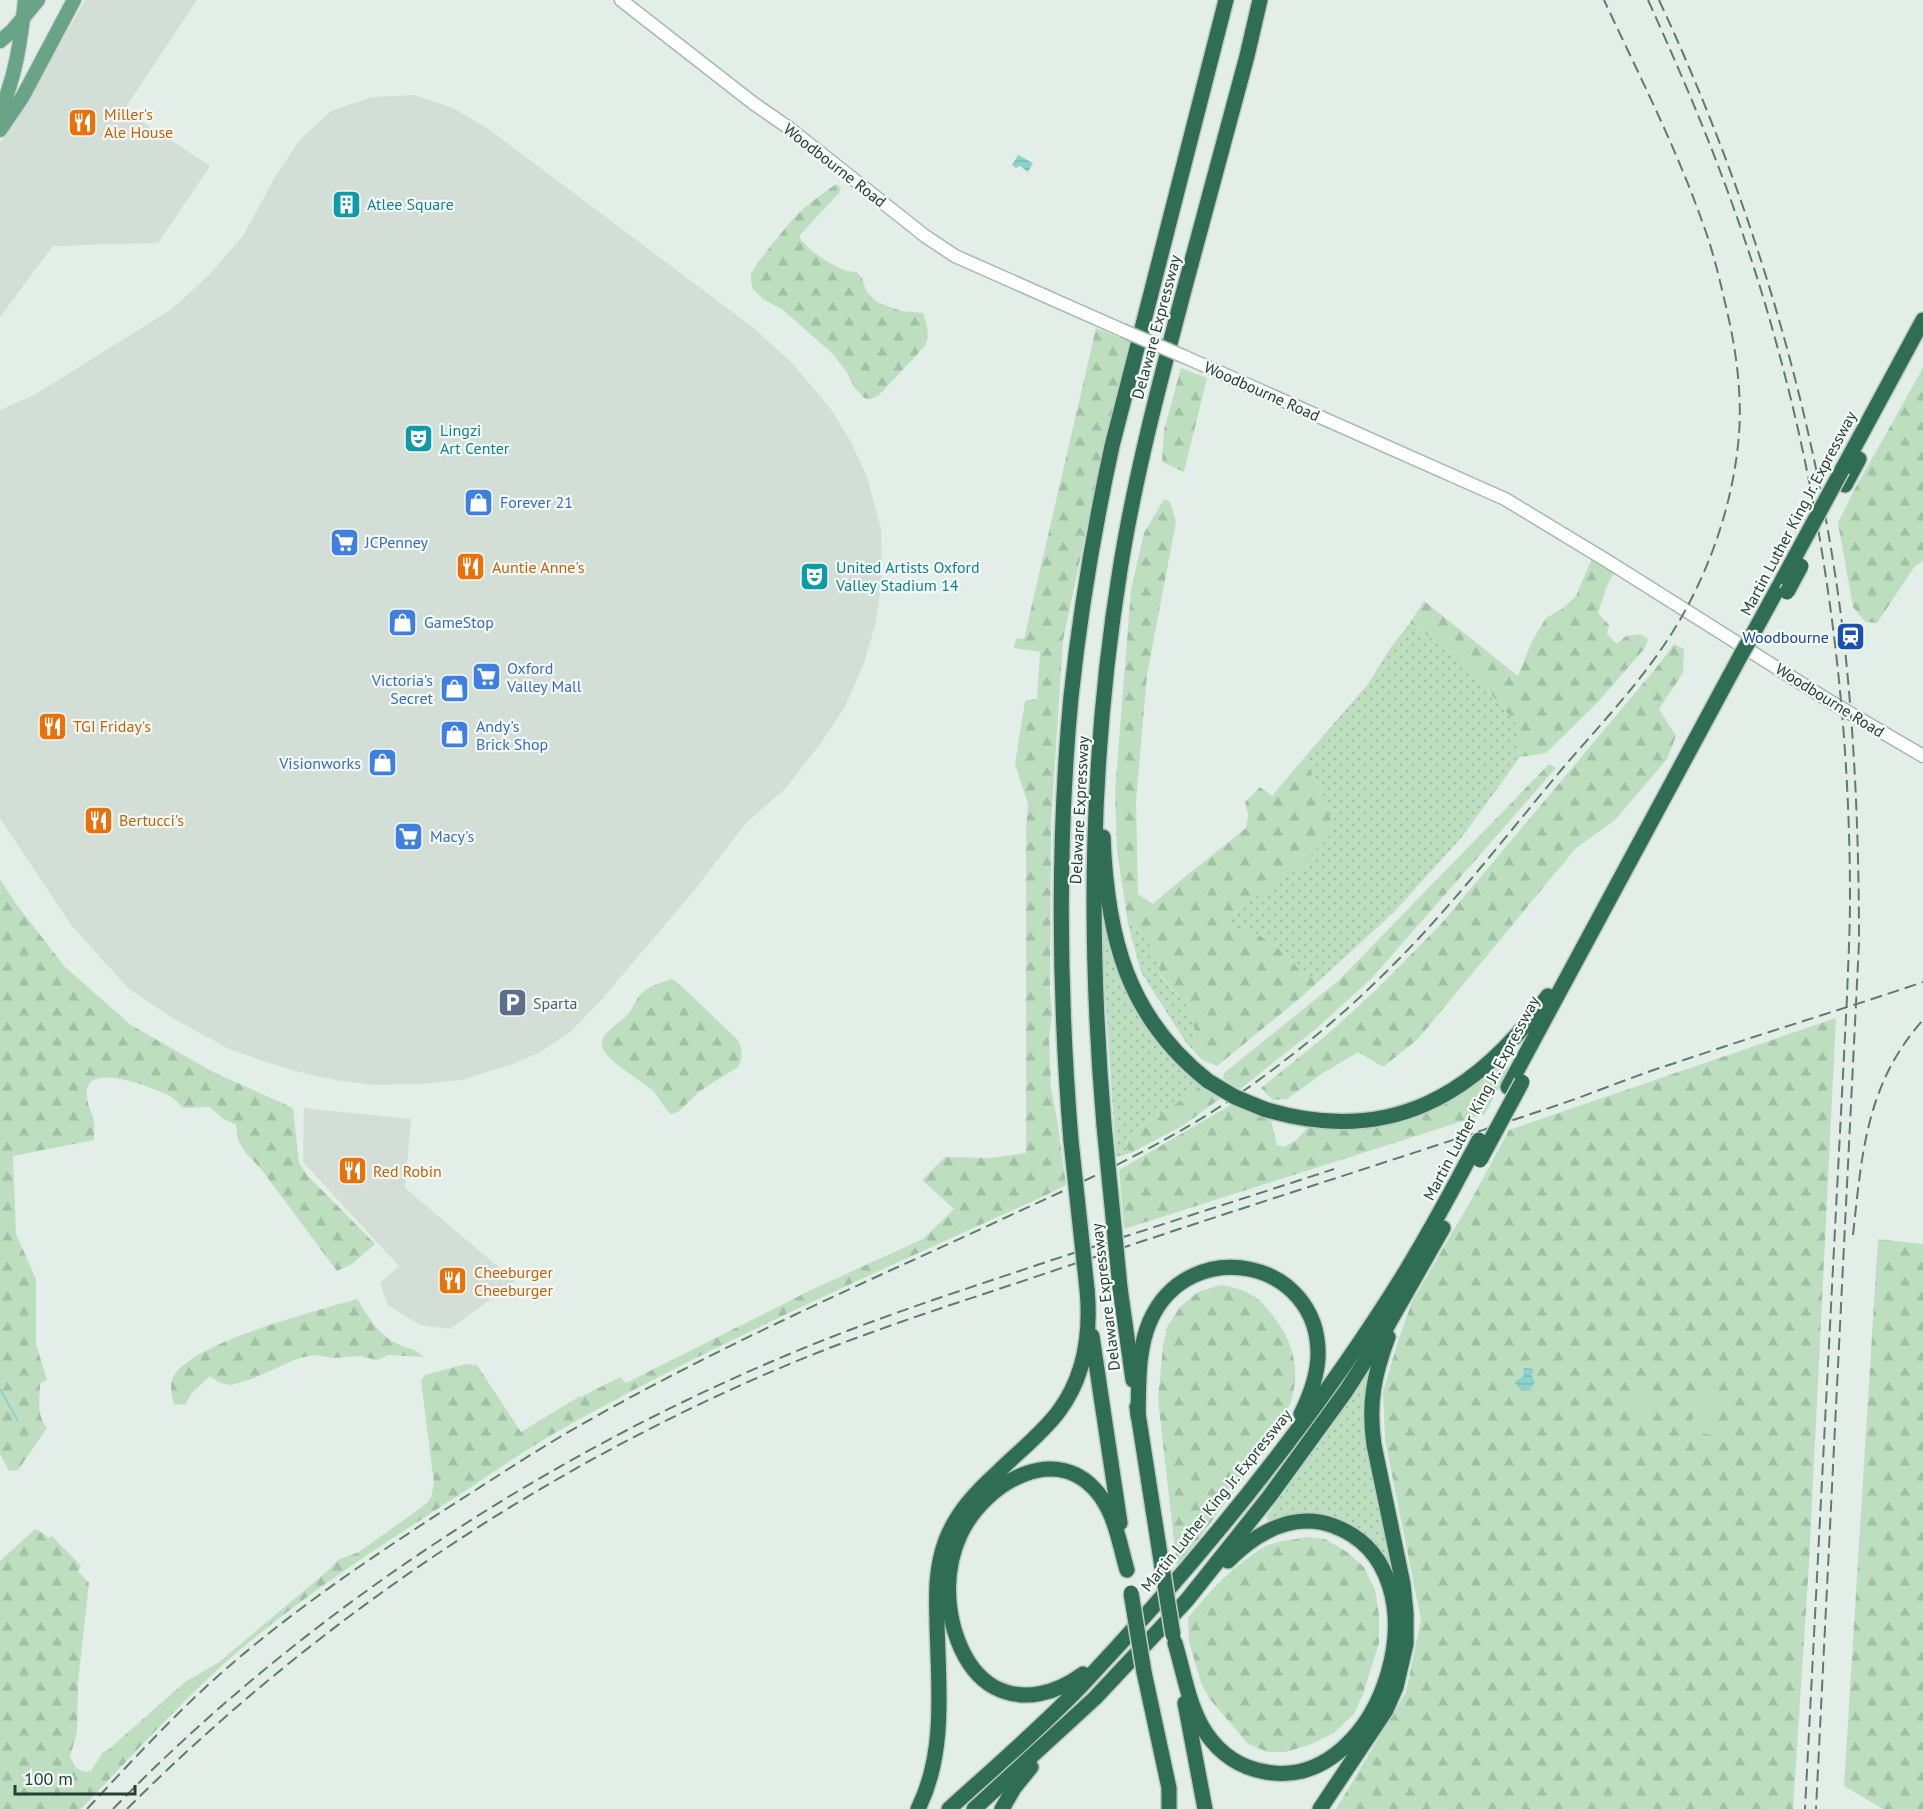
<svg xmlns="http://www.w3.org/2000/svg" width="1923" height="1809" font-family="'PT Sans',sans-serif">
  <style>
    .built { fill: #d2ded6 }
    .grass { fill: url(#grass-dots) }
    .forest { fill: url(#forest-firs) }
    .green { fill: #bddfc0 }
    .water { fill: url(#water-rules) }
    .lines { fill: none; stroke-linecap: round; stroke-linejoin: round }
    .stream { stroke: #8cd3d0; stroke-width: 2 }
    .secondary-casing { stroke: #a2baad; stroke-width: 15 }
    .primary-casing { stroke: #c1cac6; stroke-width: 16 }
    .highway-casing { stroke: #c1cac6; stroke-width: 18 }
    .secondary { stroke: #fff; stroke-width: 12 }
    .primary { stroke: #69a489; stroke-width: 14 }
    .highway { stroke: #2f6d54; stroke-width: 15 }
    .rail { stroke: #5e7b6e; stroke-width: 2; stroke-dasharray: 12 6; stroke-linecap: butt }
    .secondary-bridge-casing { stroke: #a2baad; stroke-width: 15; stroke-linecap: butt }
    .highway-bridge-casing { stroke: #c1cac6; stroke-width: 18; stroke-linecap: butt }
    .secondary-bridge { stroke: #fff; stroke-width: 12 }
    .highway-bridge { stroke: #2f6d54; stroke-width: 15 }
    .labels { text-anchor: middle; stroke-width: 4.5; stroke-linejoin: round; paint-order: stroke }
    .food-label { font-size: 16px; fill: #c56008; stroke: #f5faf7; text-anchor: start }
    .street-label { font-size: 16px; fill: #234033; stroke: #f5faf7 }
    .culture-label { font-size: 16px; fill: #0d838f; stroke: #f5faf7; text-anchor: start }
    .shop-label { font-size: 16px; fill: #366cbe; stroke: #f5faf7; text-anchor: start }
    .transit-label { font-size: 16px; fill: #164399; stroke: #f5faf7; text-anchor: end }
    .service-label { font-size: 16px; fill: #4e5e75; stroke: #f5faf7; text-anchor: start }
  </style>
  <defs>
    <pattern id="grass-dots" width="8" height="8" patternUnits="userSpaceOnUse" patternTransform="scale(1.5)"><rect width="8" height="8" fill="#bddfc0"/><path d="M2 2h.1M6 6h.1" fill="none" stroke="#a2c0a5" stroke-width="1.8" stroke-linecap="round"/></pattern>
    <pattern id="forest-firs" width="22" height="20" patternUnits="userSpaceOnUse" patternTransform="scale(1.5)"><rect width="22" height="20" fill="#bddfc0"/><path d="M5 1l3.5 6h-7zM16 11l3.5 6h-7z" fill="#a2c0a5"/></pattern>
    <pattern id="water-rules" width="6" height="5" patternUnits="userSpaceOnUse" patternTransform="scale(1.5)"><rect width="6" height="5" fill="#8cd3d0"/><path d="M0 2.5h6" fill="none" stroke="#78b6b3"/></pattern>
  </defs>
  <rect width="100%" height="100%" fill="#e4eee8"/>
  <g class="built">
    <polygon points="85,0 197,0 124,110 210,166 158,243 53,246 0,317 0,143 15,122"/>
    <polygon points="415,95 453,108 490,130 755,329 792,363 830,408 850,440 867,477 881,529 882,577 876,622 865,660 845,707 820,744 786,788 746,823 692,893 603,998 571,1031 539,1053 512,1064 461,1080 419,1084 375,1085 340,1081 307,1074 269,1063 229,1049 169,1016 129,989 72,926 0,818 0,410 36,394 172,309 210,274 243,236 276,175 299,141 331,111 372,97"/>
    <polygon points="304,1108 411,1119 405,1188 515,1281 450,1329 420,1325 388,1305 380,1283 399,1266 303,1162"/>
  </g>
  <g class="grass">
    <polygon points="1410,623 1463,661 1516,723 1520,757 1462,837 1394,912 1319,981 1298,968 1285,953 1259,935 1232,929 1230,915 1253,899 1324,798 1304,758 1368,684 1391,647"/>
    <polygon points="1102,886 1125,982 1205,1084 1129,1135 1126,1147 1131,1153 1116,1157 1103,960"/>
    <polygon points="1128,924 1143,932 1158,960 1160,976 1187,1006 1194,1025 1195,1052 1187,1044 1141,972"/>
    <polygon points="1374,1365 1368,1397 1398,1589 1384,1560 1374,1547 1350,1528 1271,1523 1266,1517"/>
  </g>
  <g class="forest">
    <path d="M836,184L841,187L839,193L799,236C805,250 843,274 857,272L862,278L866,291L877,302L901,311L923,313C927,324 931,337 924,347L878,396L871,399L864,398L854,387L848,374L833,354L783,310L763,299L753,289L751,281V274L758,262L791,221L806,206Z"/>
    <path d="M1096,328L1131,342L1104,447L1063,640L1051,823L1050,991L1052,1013L1049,1038L1051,1088L1057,1119L1066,1185L1042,1197C883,1269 722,1340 569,1425C525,1449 484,1479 442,1506C368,1554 294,1602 227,1661C176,1707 129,1759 81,1809H0V1561L34,1530H38L49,1538L52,1536L81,1566L78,1571L89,1583L78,1682L77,1733L70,1756L76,1768L85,1772L91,1771L103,1752L108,1750L185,1682L219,1662L324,1574L338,1560L359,1552L426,1504L431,1497L434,1483L421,1381L425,1375L466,1364L477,1365L521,1432L580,1396L581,1397L620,1377L626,1383L813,1289L923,1239L954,1209L922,1180L945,1157L991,1158L1026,1153V831L1028,804L1015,764L1025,701L1037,699L1040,652L1014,648L1016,638L1024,639Z"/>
    <polygon points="1181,368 1207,378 1184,472 1162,462 1164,430"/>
    <polygon points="1923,368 1923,561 1915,566 1877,623 1865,622 1853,607 1838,523 1852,494"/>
    <path d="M1164,499L1170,502L1176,522L1147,675L1136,801L1138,894L1153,904C1183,877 1215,854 1246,828L1248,815L1245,802L1260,787L1272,796L1304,758L1324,798L1334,831L1298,869L1230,915L1233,929L1259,935L1285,953L1298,968L1319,981L1299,999L1217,1066L1202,1060L1195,1052L1194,1025L1187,1006L1160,975L1158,960L1143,932L1128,924L1117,851L1115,791L1131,590L1144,533Z"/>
    <polygon points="1592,558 1614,573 1606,588 1598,613 1609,625 1607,634 1617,644 1626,636 1640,634 1648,639 1645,648 1598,702 1546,753 1520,757 1516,723 1463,661 1410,623 1424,601 1518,676 1532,641 1546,618 1562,609 1576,596"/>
    <polygon points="1674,644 1684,649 1683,673 1659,709 1676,736 1667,759 1615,820 1576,848 1418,1039 1383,1067 1358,1052 1323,1073 1287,1099 1273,1100 1261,1088 1329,1033 1377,989 1441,924 1656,668"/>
    <polygon points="1549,764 1556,768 1371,979 1317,1028 1239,1090 1223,1078 1224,1073 1338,981"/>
    <path d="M0,879L16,904L65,967L131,1025L213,1072L293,1108L299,1163L307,1175L375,1244L352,1264L337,1271L261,1169L246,1153L238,1140L236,1125L222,1118L210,1107L183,1108C178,1103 174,1098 168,1095C153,1088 92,1063 87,1089C85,1099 90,1108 93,1117C95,1124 94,1133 94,1140L13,1156L16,1234L36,1279V1344L47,1380L40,1383C40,1398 36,1416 47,1428L18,1470L9,1471L0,1454Z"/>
    <path d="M672,979L678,983L737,1039C743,1048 743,1058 738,1067L700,1091L678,1112L671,1114C663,1107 660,1099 654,1092C644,1081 598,1058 602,1042C604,1031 620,1023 627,1015C632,1010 635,1002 639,996C647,986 660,983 672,979Z"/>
    <polygon points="1836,1018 1809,1563 1793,1809 1336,1809 1406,1692 1421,1620 1385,1440 1383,1392 1399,1338 1412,1302 1474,1195 1509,1130"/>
    <polygon points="1501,1061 1509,1068 1485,1114 1124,1229 1119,1170 1234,1103 1270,1117 1277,1145 1284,1147 1296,1140 1310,1125 1328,1127 1474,1084"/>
    <polygon points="1205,1084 1224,1096 1182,1126 1131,1153 1126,1147 1129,1135"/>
    <polygon points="1878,1239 1923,1244 1923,1809 1883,1809 1844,1786"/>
    <path d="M1221,1285C1253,1290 1261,1299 1279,1324C1292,1343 1298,1366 1294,1389C1288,1424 1257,1459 1237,1487C1217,1514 1197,1541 1177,1568L1158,1399L1163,1346L1167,1327L1180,1307L1198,1292Z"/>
    <path d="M357,1299C367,1315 377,1333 394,1342C406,1349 414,1347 424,1357L388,1355L377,1360L360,1356L334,1358L314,1355L299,1358L252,1379L231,1385L220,1383L210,1376L191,1394L185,1404L174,1405C172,1395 168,1384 175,1374C199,1340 314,1312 357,1299Z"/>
    <path d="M1306,1537L1325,1539L1347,1552L1364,1567L1375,1590L1379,1615V1643L1363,1694L1354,1714L1334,1733L1309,1745L1285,1752H1268L1248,1744L1209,1698L1201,1683L1189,1642L1188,1618C1209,1591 1234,1565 1264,1547C1276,1541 1293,1540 1306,1537Z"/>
  </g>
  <g class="green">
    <polygon points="1698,1388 1720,1391 1712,1435 1690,1431"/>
    <polygon points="1632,1393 1648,1396 1646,1408 1629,1404"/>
  </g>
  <g class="water">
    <polygon points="1018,155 1033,163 1028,172 1020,166 1016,168 1012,165"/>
    <polygon points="1524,1368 1533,1369 1532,1376 1535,1382 1530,1390 1519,1388 1515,1383 1517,1380 1523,1377"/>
  </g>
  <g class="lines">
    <polyline class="stream" points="0,1389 18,1421"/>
    <defs>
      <g id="secondary">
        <polyline points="621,0 753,103 789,128 925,236 955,256 1122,330"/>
        <polyline points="1185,357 1505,499 1609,562 1831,702 1923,756"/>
      </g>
      <g id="primary">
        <polyline points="0,41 12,31 38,0"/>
        <path d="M0,112C16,76 21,39 25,0"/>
        <polyline points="0,130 23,96 74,0"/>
      </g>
      <g id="highway">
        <polyline points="1842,470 1923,320"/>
        <polyline points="1845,485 1859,459"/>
        <polyline points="1749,641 1784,577"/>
        <path d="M1103,837C1107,937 1127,1017 1208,1081"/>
        <polyline points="1508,1087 1742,653"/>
        <path d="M1264,1109C1388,1147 1476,1096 1548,996"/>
        <path d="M1104,1125C1088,936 1090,757 1120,570C1135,476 1159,385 1183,294C1205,214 1226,135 1247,56L1260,0"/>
        <path d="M1071,1141C1059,994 1057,845 1071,697C1080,612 1094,529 1112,446L1226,0"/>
        <polyline points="1120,1288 1133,1380"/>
        <polyline points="1092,1336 1120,1523"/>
        <polyline points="1137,1407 1162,1567"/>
        <path d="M1138,1416C1139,1384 1137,1351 1150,1321C1189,1233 1321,1259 1318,1357C1317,1377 1310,1396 1301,1414"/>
        <path d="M1175,1643C1184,1673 1189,1708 1206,1733C1220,1754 1241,1768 1266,1772C1383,1793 1452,1570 1334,1526C1293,1511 1256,1533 1228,1561"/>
        <polyline points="1144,1672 1169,1788 1169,1809"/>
        <path d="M1083,1674C1057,1693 1024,1703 994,1687C976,1677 965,1659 958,1641C945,1607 945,1568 960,1535C984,1483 1059,1438 1101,1497C1116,1518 1120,1546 1127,1570"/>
        <polyline points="1185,1703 1205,1809"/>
        <path d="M918,1809C947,1751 938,1684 937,1621C936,1593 936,1566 946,1540C957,1512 976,1492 998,1472C1018,1452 1042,1434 1059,1411C1085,1376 1091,1331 1087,1289"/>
        <path d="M949,1809C994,1768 1040,1729 1082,1685C1202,1557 1314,1420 1406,1271C1427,1236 1447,1200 1466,1164"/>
        <polyline points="974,1809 1095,1698 1187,1600 1269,1497 1346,1391 1385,1330 1443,1228"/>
        <polyline points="1002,1809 1014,1788 1031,1767"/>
        <path d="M1320,1809L1386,1710L1396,1687L1406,1644V1613L1403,1584L1374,1445C1368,1404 1374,1375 1388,1337"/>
      </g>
    </defs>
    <use href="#secondary" class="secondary-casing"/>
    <use href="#primary" class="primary-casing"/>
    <use href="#highway" class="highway-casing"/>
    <use href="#secondary" class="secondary"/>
    <use href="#primary" class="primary"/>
    <use href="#highway" class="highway"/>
    <g class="rail">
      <path d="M1648,0C1677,64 1705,129 1729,195C1811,419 1850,661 1850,899C1850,932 1848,965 1847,997L1805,1809"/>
      <path d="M1659,0C1753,202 1818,419 1844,640C1855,741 1859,842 1859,943L1816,1809"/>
      <path d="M1853,1235C1862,1153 1866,1084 1923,1020"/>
      <path d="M87,1809C130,1763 172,1717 219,1675C289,1613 367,1560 446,1509C484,1485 521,1460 560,1437C691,1360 830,1298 968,1235C1062,1191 1157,1151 1242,1092C1293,1056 1342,1016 1386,972C1450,909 1505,837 1562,769C1600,725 1641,682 1672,633C1707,577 1731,511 1738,445C1743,401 1737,354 1727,311C1720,281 1713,250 1702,221C1675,145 1638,73 1604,0"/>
      <path d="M113,1809C305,1611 554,1449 809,1346C885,1315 963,1290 1040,1264C1138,1232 1236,1201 1334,1169"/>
      <path d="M127,1809C320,1616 555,1459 809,1356C877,1329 947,1306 1017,1283C1097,1256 1176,1230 1256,1204C1358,1171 1460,1138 1561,1104C1599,1091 1636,1075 1675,1063C1757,1035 1841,1010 1923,982"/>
    </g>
    <defs>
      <polyline id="secondary-bridge" points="1122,330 1185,357"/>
      <g id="highway-bridge">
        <polyline points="1784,577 1842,470"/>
        <polyline points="1787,592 1801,566"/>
        <polyline points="1742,653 1749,641"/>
        <polyline points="1208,1081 1235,1097 1264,1109"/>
        <polyline points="1104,1125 1120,1288"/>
        <polyline points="1071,1141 1087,1289"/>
        <polyline points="1480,1160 1522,1082"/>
        <polyline points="1466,1164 1479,1140"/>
        <polyline points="1162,1567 1173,1635"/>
        <polyline points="1131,1593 1144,1672"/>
      </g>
    </defs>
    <use href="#secondary-bridge" class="secondary-bridge-casing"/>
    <use href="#highway-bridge" class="highway-bridge-casing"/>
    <use href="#secondary-bridge" class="secondary-bridge"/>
    <use href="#highway-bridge" class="highway-bridge"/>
  </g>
  <defs>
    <symbol id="restaurant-square" viewBox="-11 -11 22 22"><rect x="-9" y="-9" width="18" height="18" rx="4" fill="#e8710a" stroke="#f5faf7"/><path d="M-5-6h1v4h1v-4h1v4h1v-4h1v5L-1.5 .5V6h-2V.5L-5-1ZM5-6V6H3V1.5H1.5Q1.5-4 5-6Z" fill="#fff"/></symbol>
    <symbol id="building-square" viewBox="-11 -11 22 22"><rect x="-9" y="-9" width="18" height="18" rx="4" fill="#0f9aa8" stroke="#f5faf7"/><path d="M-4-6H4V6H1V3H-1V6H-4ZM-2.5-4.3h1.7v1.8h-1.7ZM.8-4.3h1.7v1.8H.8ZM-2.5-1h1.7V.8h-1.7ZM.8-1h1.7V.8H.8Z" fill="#fff"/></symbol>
    <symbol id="theatre-square" viewBox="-11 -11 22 22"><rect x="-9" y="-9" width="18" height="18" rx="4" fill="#0f9aa8" stroke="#f5faf7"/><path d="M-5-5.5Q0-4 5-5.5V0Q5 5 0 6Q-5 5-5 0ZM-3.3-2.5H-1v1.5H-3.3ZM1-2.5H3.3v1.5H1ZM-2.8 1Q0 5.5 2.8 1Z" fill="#fff"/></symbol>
    <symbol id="shop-square" viewBox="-11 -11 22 22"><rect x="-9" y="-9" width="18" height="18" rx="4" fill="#3f7fe0" stroke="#f5faf7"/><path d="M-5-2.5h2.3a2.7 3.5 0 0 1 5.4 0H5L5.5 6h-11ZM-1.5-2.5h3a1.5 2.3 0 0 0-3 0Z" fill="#fff"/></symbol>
    <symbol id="supermarket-square" viewBox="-11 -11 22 22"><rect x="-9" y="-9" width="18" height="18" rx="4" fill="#3f7fe0" stroke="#f5faf7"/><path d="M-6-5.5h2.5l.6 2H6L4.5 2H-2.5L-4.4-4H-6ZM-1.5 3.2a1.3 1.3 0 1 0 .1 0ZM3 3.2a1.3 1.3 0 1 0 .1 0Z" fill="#fff"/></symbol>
    <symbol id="station-square" viewBox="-11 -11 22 22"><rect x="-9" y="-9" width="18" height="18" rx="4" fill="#1a4fb4" stroke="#f5faf7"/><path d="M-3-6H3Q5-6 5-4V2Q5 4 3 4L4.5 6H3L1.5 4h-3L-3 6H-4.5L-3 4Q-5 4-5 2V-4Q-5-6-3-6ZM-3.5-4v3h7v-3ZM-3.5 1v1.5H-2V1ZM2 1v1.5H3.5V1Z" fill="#fff"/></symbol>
    <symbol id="parking-square" viewBox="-11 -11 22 22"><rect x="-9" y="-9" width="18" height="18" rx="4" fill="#5c6f8a" stroke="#f5faf7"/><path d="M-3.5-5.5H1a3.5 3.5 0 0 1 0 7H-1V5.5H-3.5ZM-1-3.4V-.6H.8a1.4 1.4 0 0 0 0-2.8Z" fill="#fff"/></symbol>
  </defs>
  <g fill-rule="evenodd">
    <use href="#restaurant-square" x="66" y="106" width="33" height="33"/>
    <use href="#building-square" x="330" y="188" width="33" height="33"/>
    <use href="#theatre-square" x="402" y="422" width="33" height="33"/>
    <use href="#shop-square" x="462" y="486" width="33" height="33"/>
    <use href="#supermarket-square" x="328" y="526" width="33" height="33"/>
    <use href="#restaurant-square" x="454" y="550" width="33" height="33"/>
    <use href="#theatre-square" x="798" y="560" width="33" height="33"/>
    <use href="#shop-square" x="386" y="606" width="33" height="33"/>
    <use href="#station-square" x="1834" y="620" width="33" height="33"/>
    <use href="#supermarket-square" x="470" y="660" width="33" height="33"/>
    <use href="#shop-square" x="438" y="672" width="33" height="33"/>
    <use href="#restaurant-square" x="36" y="710" width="33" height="33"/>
    <use href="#shop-square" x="438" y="718" width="33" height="33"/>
    <use href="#shop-square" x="366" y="746" width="33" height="33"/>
    <use href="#restaurant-square" x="82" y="804" width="33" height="33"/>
    <use href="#supermarket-square" x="392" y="820" width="33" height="33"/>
    <use href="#parking-square" x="496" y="986" width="33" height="33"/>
    <use href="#restaurant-square" x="336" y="1154" width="33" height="33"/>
    <use href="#restaurant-square" x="436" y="1264" width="33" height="33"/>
  </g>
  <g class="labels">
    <g class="food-label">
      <text x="104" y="120">Miller's<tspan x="104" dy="18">Ale House</tspan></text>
      <text x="492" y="573">Auntie Anne's</text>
      <text x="73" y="732">TGI Friday's</text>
      <text x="119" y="826">Bertucci's</text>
      <text x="373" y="1177">Red Robin</text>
      <text x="474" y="1278">Cheeburger<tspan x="474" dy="18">Cheeburger</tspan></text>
    </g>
    <g class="street-label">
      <text transform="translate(835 165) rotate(38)" y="6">Woodbourne Road</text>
      <text transform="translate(1156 327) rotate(-75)" y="6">Delaware Expressway</text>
      <text transform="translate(1262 391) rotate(24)" y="6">Woodbourne Road</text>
      <text transform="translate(1798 513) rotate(-62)" y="6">Martin Luther King Jr. Expressway</text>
      <text transform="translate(1830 700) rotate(32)" y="6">Woodbourne Road</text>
      <text transform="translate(1079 810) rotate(-87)" y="6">Delaware Expressway</text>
      <text transform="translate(1481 1098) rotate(-62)" y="6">Martin Luther King Jr. Expressway</text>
      <text transform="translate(1105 1297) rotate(-97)" y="6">Delaware Expressway</text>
      <text transform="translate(1216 1500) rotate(-51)" y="6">Martin Luther King Jr. Expressway</text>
    </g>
    <g class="culture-label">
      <text x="367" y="210">Atlee Square</text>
      <text x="440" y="436">Lingzi<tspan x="440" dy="18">Art Center</tspan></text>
      <text x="836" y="573">United Artists Oxford<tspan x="836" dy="18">Valley Stadium 14</tspan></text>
    </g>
    <g class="shop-label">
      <text x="500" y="508">Forever 21</text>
      <text x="365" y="548">JCPenney</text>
      <text x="424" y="628">GameStop</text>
      <text x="507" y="674">Oxford<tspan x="507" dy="18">Valley Mall</tspan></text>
      <text x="433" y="686" text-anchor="end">Victoria's<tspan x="433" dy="18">Secret</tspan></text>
      <text x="476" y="732">Andy's<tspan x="476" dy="18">Brick Shop</tspan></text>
      <text x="361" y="769" text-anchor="end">Visionworks</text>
      <text x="430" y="842">Macy's</text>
    </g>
    <g class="transit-label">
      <text x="1829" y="643">Woodbourne</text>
    </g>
    <g class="service-label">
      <text x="533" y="1009">Sparta</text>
    </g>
  </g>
  <path d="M15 1785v9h120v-9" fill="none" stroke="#234033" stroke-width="3"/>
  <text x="24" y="1785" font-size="18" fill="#234033" stroke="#f5faf7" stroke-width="4.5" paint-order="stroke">100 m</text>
</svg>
